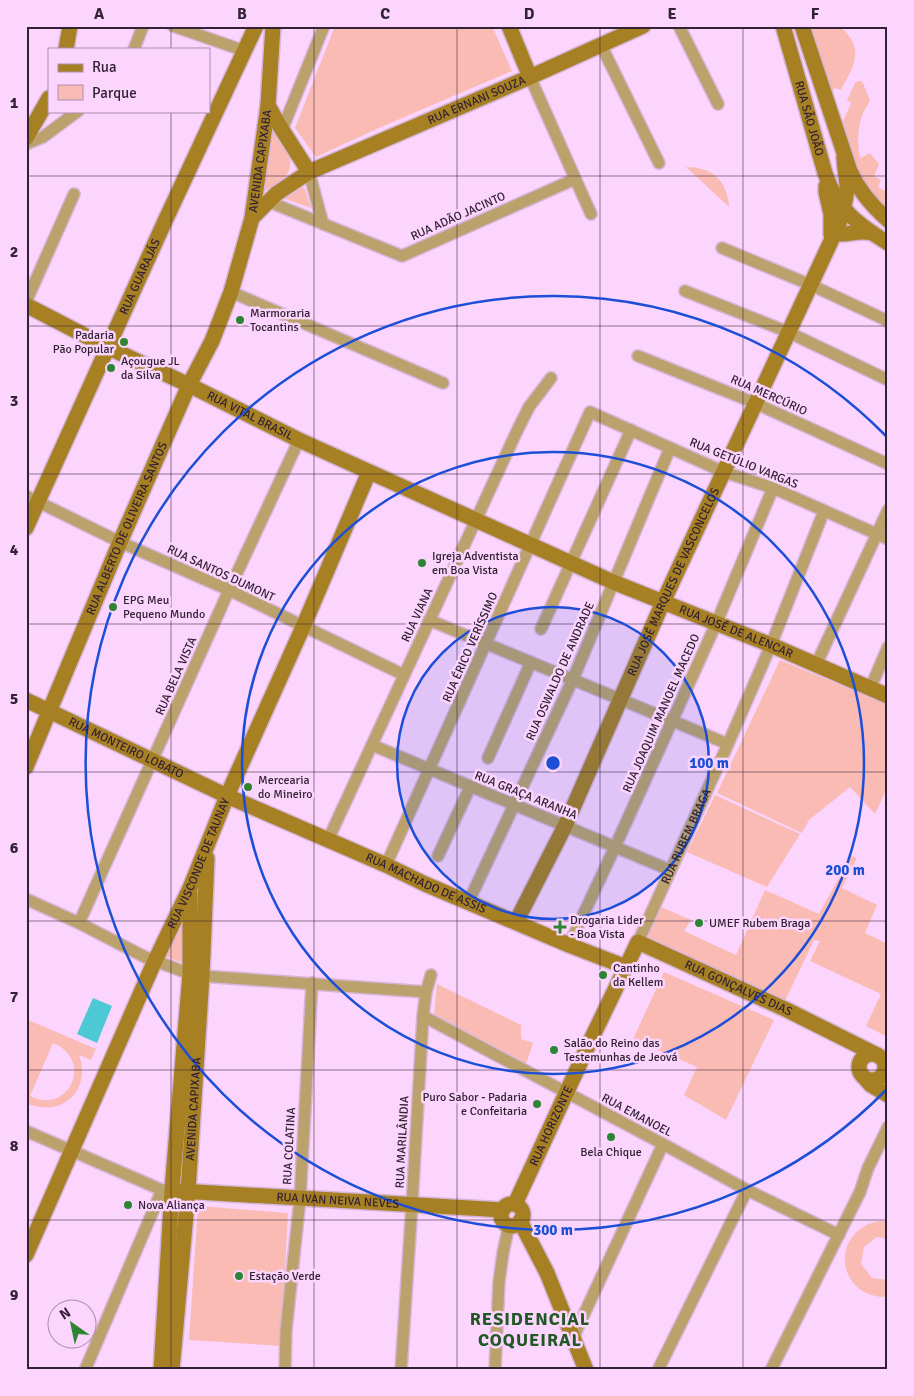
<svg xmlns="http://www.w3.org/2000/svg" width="914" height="1396" font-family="Signika,sans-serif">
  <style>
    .green { fill: #fbbbb5; fill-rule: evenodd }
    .water { fill: #4dc9d5 }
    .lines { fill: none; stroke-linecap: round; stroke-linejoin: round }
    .street-casing { stroke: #d7b5d9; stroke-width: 14 }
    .secondary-casing { stroke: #d7b5d9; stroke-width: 18 }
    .street { stroke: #bba26d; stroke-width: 11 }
    .secondary { stroke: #a78023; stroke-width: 15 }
    .grid { fill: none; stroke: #332134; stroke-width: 1; stroke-opacity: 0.55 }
    .ring { fill: none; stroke: #1d4ed8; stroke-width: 2.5 }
    .poi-dot { fill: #2d8534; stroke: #fbd5fd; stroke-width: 2 }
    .labels { text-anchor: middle; stroke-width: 5; stroke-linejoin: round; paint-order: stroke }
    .street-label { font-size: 12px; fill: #332134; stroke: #fbd5fd }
    .poi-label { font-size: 12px; fill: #332134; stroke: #fbd5fd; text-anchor: start }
    .district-label { font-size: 18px; font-weight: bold; letter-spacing: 1px; fill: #225825; stroke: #fbd5fd }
    .centre { fill: #1d4ed8; stroke: #fbd5fd; stroke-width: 2.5 }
    .ring-label { font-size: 15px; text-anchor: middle; font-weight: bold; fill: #1d4ed8; stroke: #fbd5fd; stroke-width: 5; stroke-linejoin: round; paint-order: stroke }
    .neatline { fill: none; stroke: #332134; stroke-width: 2 }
    .grid-label { font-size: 16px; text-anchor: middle; font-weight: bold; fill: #332134 }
  </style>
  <rect width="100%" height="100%" fill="#fbd5fd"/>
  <g class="green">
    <polygon points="335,26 492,26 512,71 381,127 316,157 295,128"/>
    <path d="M812,26C820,26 829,24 836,26C841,27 846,32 849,36C863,54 850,73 841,90L834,88L833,94L829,90L814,38Z"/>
    <path d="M858,81H861L863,83L870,101C858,117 856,138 860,158L870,153L879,164L874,176L881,180L878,187L888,192V213L861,183L841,126L851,103L847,100L855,83Z"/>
    <path d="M273,128C283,144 301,164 282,180C276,186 269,189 261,192Z"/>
    <path d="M686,167C712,167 727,180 729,207Z"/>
    <polygon points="302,187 305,189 311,208 285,199"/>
    <polygon points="780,660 888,705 888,786 875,814 850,787 809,820 802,833 717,793"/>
    <polygon points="715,795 800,834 767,887 687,852"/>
    <polygon points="851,856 857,858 842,888 877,905 865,933 888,944 888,1037 866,1026 881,994 810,961 820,941 814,940 784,1003 644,940 659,906 691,920 684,931 736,955 765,890 819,914"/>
    <polygon points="181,928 183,929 185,958 179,962 166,956 176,931"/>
    <polygon points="664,972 774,1020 726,1120 684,1095 697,1067 633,1039"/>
    <polygon points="437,984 521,1025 521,1039 533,1043 526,1064 434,1014"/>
    <path d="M26,1019L96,1049L91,1060L79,1055C92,1091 61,1119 26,1103ZM53,1043C95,1060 68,1116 30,1096Z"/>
    <polygon points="198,1206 288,1213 281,1346 189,1340"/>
    <path d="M879,1221H888V1239L877,1237L864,1247L861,1264L872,1278L888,1280V1296L887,1297C836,1298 829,1231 879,1221Z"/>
  </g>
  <polygon class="water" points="93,998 112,1006 97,1043 77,1034"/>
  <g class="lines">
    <defs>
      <g id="street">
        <polyline points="173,26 245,51"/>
        <polyline points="679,26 718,104"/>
        <polyline points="601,45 659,163"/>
        <polyline points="134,49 143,26"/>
        <polyline points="530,77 591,214"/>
        <polyline points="282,130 324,26"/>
        <polyline points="26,144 43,137 78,111"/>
        <polyline points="309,172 323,224"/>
        <polyline points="267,201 402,256 575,179"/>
        <polyline points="722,248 811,285 888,321"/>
        <polyline points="685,291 788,332 888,380"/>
        <polyline points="231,292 443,383"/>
        <polyline points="26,302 74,194"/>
        <polyline points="638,356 755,403 888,464"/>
        <polyline points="26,496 120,542 229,590 404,675"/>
        <polyline points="429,620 728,744"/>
        <polyline points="541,629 631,430"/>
        <polyline points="816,665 888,510"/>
        <polyline points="870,689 888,647"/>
        <polyline points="372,745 670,870"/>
        <polyline points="488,758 531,662"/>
        <polyline points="328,840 517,431 529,407 551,378"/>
        <polyline points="438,856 470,787"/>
        <polyline points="386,865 590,412 724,472 773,488 888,539"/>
        <polyline points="26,899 79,923 145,957 190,974"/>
        <polyline points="468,903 573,679 670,448"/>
        <polyline points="79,923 229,590 299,440"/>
        <path id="s1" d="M638,942L728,744L771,645L824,511"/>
        <polyline points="569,945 615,847 716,624 773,488"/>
        <polyline points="202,976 426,992"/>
        <polyline points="423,1016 663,1144 747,1190 839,1235"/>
        <polyline points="884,1062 888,1062"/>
        <polyline points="26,1131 162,1190 170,1190"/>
        <polyline points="573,1338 663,1144"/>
        <polyline points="85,1370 162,1190"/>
        <polyline points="285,1370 286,1330 300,1199 312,983"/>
        <polyline points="401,1370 412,1204 423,1016 426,992 431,975"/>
        <polyline points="495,1370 499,1282 503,1253 509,1225"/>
        <polyline points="658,1370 747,1190"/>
        <polyline points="771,1370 860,1192 868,1168 888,1127"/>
      </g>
      <g id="secondary">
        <polyline points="509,26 530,77"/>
        <path id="s2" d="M783,26L825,173C837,209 857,224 888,243"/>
        <path d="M802,26L850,171C859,191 872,206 888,220"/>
        <polyline points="66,49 70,26"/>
        <polyline points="268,105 279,125 309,172"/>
        <polyline points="26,138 49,98"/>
        <polyline points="826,186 826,192 831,214 831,235"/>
        <path id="s3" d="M252,218L276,194L309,172L530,77L643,26"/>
        <path d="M834,233C846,237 857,229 872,233"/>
        <path id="s4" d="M26,305L107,347L189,385L299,440L613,582L771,645L888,696"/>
        <path id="s5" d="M26,528L165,221L256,26"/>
        <path id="s6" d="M26,700L227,796L386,865L425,884L569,945L626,967"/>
        <path id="s7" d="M26,767L120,542L189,385L212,341L231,292L252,218L268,105L273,26"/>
        <path id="s8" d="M516,922L565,826L663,602L839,224C842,215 846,198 847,189C847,178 844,167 844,156"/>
        <circle cx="872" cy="1067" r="13"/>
        <polyline points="864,1077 871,1085 888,1095"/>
        <path id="s9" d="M180,1191L503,1210"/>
        <path id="s10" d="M515,1204L587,1048L638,942L787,1010L877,1055"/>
        <circle cx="512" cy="1215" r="11"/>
        <polyline points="520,1221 547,1273 586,1370"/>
        <path id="s11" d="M26,1255L153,965L190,888L227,796L303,627L369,472"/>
        <polyline points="161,1370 172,1190 190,974 190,892"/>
        <path id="s12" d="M172,1370L188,1192L202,976L207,858"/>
      </g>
    </defs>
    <use href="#street" class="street-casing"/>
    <use href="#secondary" class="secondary-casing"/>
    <use href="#street" class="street"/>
    <use href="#secondary" class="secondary"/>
  </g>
  <path class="grid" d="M171,26V49M314,26V1370M457,26V1370M600,26V1370M743,26V1370M171,111V1370M26,176H888M26,326H888M26,474H888M26,624H888M26,772H888M26,921H888M26,1070H888M26,1220H888"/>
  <circle cx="553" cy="763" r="156" fill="#1d4ed8" fill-opacity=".12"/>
  <g class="ring">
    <circle cx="553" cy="763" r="156"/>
    <circle cx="553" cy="763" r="311"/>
    <path d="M886 1090A467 467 0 1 1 886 436"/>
  </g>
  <g class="poi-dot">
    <circle cx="240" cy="320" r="5"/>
    <circle cx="124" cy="342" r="5"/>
    <circle cx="111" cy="368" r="5"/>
    <circle cx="422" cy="563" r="5"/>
    <circle cx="113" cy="607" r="5"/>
    <circle cx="248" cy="787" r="5"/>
    <circle cx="699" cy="923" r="5"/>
    <path d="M557.5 919.5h5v5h5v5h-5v5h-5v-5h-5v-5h5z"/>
    <circle cx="603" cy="975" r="5"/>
    <circle cx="554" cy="1050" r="5"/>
    <circle cx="537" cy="1104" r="5"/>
    <circle cx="611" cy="1137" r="5"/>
    <circle cx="128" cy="1205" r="5"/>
    <circle cx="239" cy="1276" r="5"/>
  </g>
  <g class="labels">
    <g class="street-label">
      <text dy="4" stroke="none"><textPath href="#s3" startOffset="256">RUA ERNANI SOUZA</textPath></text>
      <text dy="4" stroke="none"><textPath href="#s2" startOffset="96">RUA SÃO JOÃO</textPath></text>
      <text dy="4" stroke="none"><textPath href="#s7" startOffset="652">AVENIDA CAPIXABA</textPath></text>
      <text transform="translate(458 216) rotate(-24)" y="4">RUA ADÃO JACINTO</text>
      <text dy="4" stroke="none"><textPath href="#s5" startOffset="276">RUA GUARAJÁS</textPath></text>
      <text transform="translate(769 395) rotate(24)" y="4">RUA MERCÚRIO</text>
      <text dy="4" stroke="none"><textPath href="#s4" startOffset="250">RUA VITAL BRASIL</textPath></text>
      <text transform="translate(744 463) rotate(22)" y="4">RUA GETÚLIO VARGAS</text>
      <text dy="4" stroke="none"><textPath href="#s7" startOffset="259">RUA ALBERTO DE OLIVEIRA SANTOS</textPath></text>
      <text transform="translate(221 573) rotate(25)" y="4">RUA SANTOS DUMONT</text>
      <text dy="4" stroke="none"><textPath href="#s8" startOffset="375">RUA JOSÉ MARQUES DE VASCONCELOS</textPath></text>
      <text transform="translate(417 615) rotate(-65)" y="4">RUA VIANA</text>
      <text dy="4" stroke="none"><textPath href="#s4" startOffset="782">RUA JOSÉ DE ALENCAR</textPath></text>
      <text transform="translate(470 647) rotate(-66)" y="4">RUA ÉRICO VERÍSSIMO</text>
      <text transform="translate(560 671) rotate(-66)" y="4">RUA OSWALDO DE ANDRADE</text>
      <text transform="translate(176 676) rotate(-66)" y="4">RUA BELA VISTA</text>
      <text transform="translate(661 713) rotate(-66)" y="4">RUA JOAQUIM MANOEL MACEDO</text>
      <text dy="4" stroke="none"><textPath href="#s6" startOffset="111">RUA MONTEIRO LOBATO</textPath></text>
      <text transform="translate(526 795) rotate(22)" y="4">RUA GRAÇA ARANHA</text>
      <text dy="4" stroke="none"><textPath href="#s1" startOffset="116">RUA RUBEM BRAGA</textPath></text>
      <text dy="4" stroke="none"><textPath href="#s11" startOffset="428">RUA VISCONDE DE TAUNAY</textPath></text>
      <text dy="4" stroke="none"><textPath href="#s6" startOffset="440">RUA MACHADO DE ASSIS</textPath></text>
      <text dy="4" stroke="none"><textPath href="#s10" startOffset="400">RUA GONÇALVES DIAS</textPath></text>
      <text dy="4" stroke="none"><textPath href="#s12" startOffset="262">AVENIDA CAPIXABA</textPath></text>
      <text transform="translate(637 1115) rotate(28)" y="4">RUA EMANOEL</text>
      <text dy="4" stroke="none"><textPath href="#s10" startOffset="86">RUA HORIZONTE</textPath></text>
      <text transform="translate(402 1142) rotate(-87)" y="4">RUA MARILÂNDIA</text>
      <text transform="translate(289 1146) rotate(-87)" y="4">RUA COLATINA</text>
      <text dy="4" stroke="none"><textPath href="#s9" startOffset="158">RUA IVAN NEIVA NEVES</textPath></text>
    </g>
    <g class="poi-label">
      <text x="250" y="317">Marmoraria<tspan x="250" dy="14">Tocantins</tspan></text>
      <text x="114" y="339" text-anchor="end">Padaria<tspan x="114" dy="14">Pão Popular</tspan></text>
      <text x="121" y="365">Açougue JL<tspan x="121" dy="14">da Silva</tspan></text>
      <text x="432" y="560">Igreja Adventista<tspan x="432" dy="14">em Boa Vista</tspan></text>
      <text x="123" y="604">EPG Meu<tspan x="123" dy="14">Pequeno Mundo</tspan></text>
      <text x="258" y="784">Mercearia<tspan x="258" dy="14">do Mineiro</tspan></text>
      <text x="570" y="924">Drogaria Lider<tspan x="570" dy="14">- Boa Vista</tspan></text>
      <text x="709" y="927">UMEF Rubem Braga</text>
      <text x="613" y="972">Cantinho<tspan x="613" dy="14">da Kellem</tspan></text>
      <text x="564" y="1047">Salão do Reino das<tspan x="564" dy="14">Testemunhas de Jeová</tspan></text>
      <text x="527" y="1101" text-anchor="end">Puro Sabor - Padaria<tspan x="527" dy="14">e Confeitaria</tspan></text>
      <text x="611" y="1156" text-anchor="middle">Bela Chique</text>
      <text x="138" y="1209">Nova Aliança</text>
      <text x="249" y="1280">Estação Verde</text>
    </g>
    <g class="district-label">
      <text x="530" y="1325">RESIDENCIAL<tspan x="530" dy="21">COQUEIRAL</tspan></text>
    </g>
  </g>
  <circle cx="553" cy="763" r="8" class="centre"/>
  <g class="ring-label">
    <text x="709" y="768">100 m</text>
    <text x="845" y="875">200 m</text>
    <text x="553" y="1235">300 m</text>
  </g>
  <rect width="914" height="1396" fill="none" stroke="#fbd5fd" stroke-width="55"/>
  <rect x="48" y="48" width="162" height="65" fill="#fbd5fd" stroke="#ab8dad"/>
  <rect x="58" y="64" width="25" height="8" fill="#a78023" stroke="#ab8dad"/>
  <text x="92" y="72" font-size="15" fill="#332134">Rua</text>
  <rect x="58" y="85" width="25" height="15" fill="#fbbbb5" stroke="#ab8dad"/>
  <text x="92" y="98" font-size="15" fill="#332134">Parque</text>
  <g transform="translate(72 1324) rotate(327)"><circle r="24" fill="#fbd5fd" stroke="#ab8dad"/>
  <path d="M0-4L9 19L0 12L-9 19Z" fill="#2d8534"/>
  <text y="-8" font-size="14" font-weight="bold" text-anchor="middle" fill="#332134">N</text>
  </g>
  <rect x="28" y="28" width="858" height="1340" class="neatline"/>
  <g class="grid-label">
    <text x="99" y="19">A</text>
    <text x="242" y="19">B</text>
    <text x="385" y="19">C</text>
    <text x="529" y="19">D</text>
    <text x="672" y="19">E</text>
    <text x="815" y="19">F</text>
    <text x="14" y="108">1</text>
    <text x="14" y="257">2</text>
    <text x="14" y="406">3</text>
    <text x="14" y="555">4</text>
    <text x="14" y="704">5</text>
    <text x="14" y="853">6</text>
    <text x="14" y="1002">7</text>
    <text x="14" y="1151">8</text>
    <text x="14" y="1300">9</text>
  </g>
</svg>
